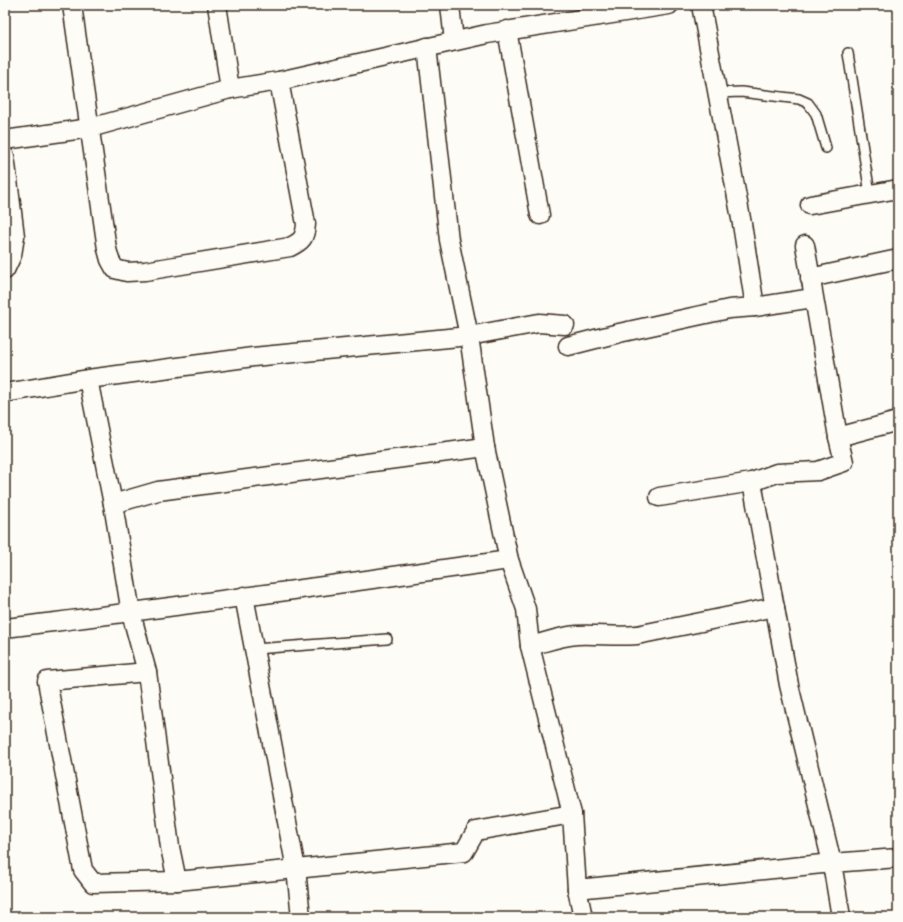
<svg xmlns="http://www.w3.org/2000/svg" width="903" height="922" font-family="'Patrick Hand',sans-serif">
  <style>
    .lines { fill: none; stroke-linecap: round; stroke-linejoin: round }
    .lane-casing { stroke: #3b2a1e; stroke-width: 12 }
    .street-casing { stroke: #3b2a1e; stroke-width: 21 }
    .lane { stroke: #fdfcf7; stroke-width: 9 }
    .street { stroke: #fdfcf7; stroke-width: 18 }
  </style>
  <rect width="100%" height="100%" fill="#fdfcf7"/>
  <filter id="ink" filterUnits="userSpaceOnUse"><feTurbulence type="fractalNoise" baseFrequency=".025" numOctaves="2"/><feDisplacementMap in="SourceGraphic" scale="8" xChannelSelector="R" yChannelSelector="G"/><feConvolveMatrix kernelMatrix="1 2 1 2 8 2 1 2 1" color-interpolation-filters="sRGB"/></filter>
  <g filter="url(#ink)">
    <g class="lines">
      <defs>
        <g id="lane">
          <polyline points="848,53 870,194"/>
          <polyline points="717,93 741,92 799,99 808,103 816,114 826,148"/>
          <polyline points="255,649 387,639"/>
        </g>
        <g id="street">
          <path d="M72,5L107,249L110,260L115,269L127,272L145,271L290,247C302,241 305,238 306,224L279,81"/>
          <polyline points="217,5 230,89"/>
          <polyline points="450,5 454,41"/>
          <polyline points="701,5 742,224 755,307"/>
          <polyline points="507,30 540,215"/>
          <polyline points="427,47 449,240 469,336 485,447 509,560 526,609 530,646 572,814 577,889 832,863 789,685 752,482 777,473 818,471 844,462 838,437 805,245"/>
          <polyline points="5,140 90,128 230,89 279,81 487,34 669,5"/>
          <polyline points="5,156 15,236 12,255 5,270"/>
          <polyline points="810,205 898,189"/>
          <polyline points="810,278 898,259"/>
          <polyline points="568,346 619,333 729,309 755,307 813,298"/>
          <polyline points="88,379 113,504"/>
          <polyline points="5,393 88,379 253,357 469,336 539,323 565,325"/>
          <polyline points="838,437 898,421"/>
          <polyline points="485,447 158,491 113,504 131,613 147,672 170,847 177,881 464,852 476,831 572,814"/>
          <polyline points="659,497 752,482"/>
          <polyline points="244,596 296,869 301,917"/>
          <path d="M5,628C173,608 341,583 509,560"/>
          <path d="M530,646C546,642 561,636 577,635C597,634 617,637 637,635L775,607"/>
          <polyline points="147,672 47,681 83,870 93,883 177,881"/>
          <polyline points="577,889 583,917"/>
          <polyline points="841,917 832,863 898,858"/>
        </g>
      </defs>
      <use href="#lane" class="lane-casing"/>
      <use href="#street" class="street-casing"/>
      <use href="#lane" class="lane"/>
      <use href="#street" class="street"/>
    </g>
  </g>
  <rect width="903" height="922" fill="none" stroke="#fdfcf7" stroke-width="20"/>
  <rect x="10" y="10" width="883" height="902" fill="none" stroke="#3b2a1e" stroke-width="1.5" filter="url(#ink)"/>
</svg>
